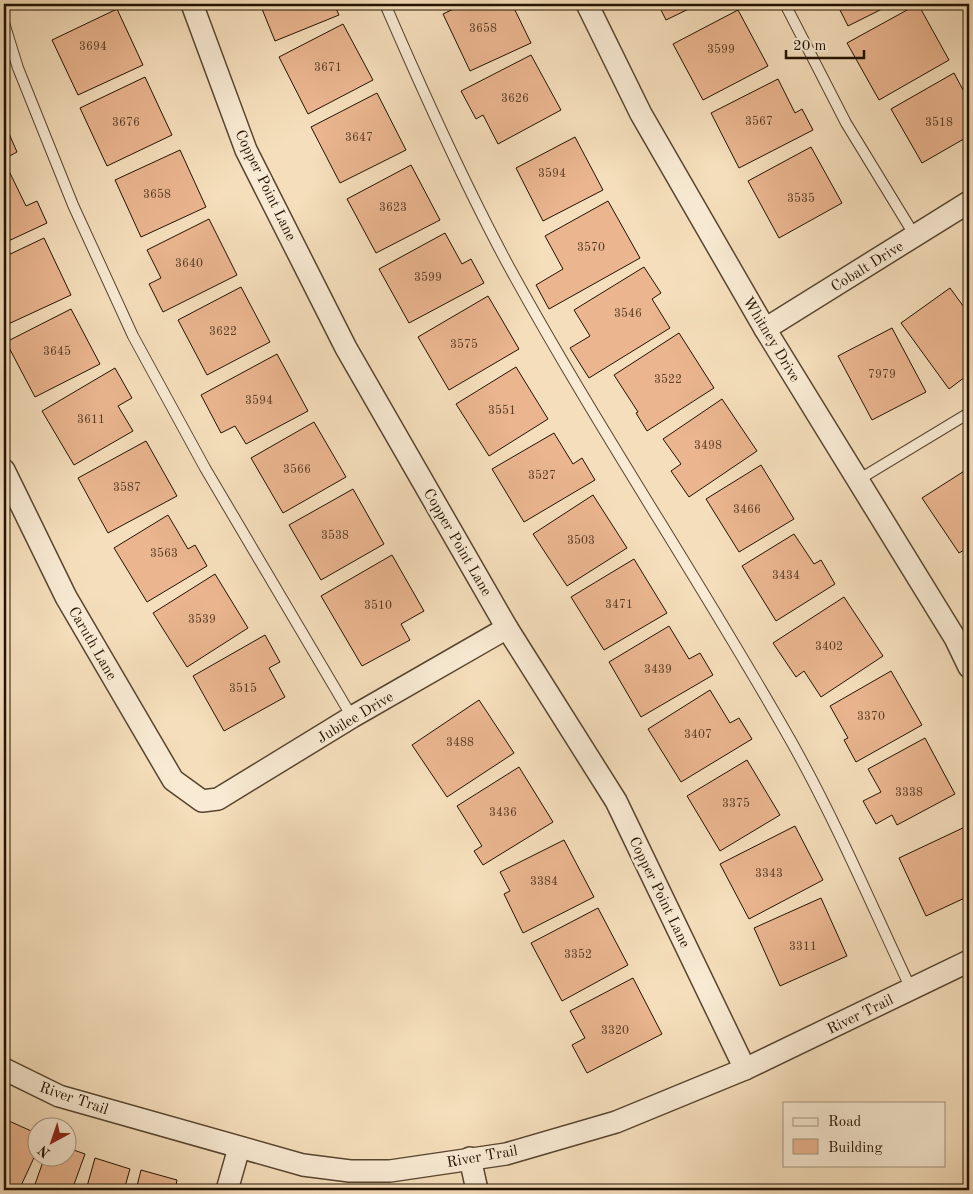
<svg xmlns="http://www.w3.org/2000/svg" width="973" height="1194" font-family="'Old Standard TT',serif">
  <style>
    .building { fill: #eab58f; stroke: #231200 }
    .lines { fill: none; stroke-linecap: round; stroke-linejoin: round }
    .lane-casing { stroke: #58452f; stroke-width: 12 }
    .street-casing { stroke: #58452f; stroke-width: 24 }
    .lane { stroke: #f8ead3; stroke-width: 10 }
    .street { stroke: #f8ead3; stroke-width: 21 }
    .labels { text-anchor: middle; stroke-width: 5; stroke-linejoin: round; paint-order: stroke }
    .number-label { font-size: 12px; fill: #553b24 }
    .street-label { font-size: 15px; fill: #231200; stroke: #f8ead3 }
  </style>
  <rect width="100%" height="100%" fill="#f5debb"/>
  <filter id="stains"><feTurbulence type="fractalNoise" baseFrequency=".004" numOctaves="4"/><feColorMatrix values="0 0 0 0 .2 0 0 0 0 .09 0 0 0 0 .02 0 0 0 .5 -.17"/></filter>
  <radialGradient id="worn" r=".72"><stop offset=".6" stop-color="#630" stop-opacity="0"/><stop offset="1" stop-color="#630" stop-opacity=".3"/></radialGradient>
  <g class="building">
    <polygon points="260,4 334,4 339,15 275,41"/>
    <polygon points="464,4 512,4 531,43 470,71 443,14"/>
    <polygon points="658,4 699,4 666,20"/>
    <polygon points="837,4 892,4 848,26"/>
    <polygon points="918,4 949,60 879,100 847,43"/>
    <polygon points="117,9 143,65 78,95 52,40"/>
    <polygon points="738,10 768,66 703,100 673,44"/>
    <polygon points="343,24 373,80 308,114 279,57"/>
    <polygon points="531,55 561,110 498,144 483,115 476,119 461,91"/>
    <polygon points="954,73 969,101 969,136 922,163 891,109"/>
    <polygon points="145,77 172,135 107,166 80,108"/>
    <polygon points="778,79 795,113 802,109 813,130 739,168 711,113"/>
    <polygon points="377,93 406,150 340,183 311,127"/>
    <polygon points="7,129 17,152 4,159 4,130"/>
    <polygon points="575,137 603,190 543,221 516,168"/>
    <polygon points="811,147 842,203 779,238 748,181"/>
    <polygon points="180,150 206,207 141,237 115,180"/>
    <polygon points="411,165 440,220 376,253 347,199"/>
    <polygon points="9,171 26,206 37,201 47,223 4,243 4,173"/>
    <polygon points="608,201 640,258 549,309 536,285 563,269 545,236"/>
    <polygon points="209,219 237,275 163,312 149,284 161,278 147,250"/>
    <polygon points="445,233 462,264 471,259 484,283 409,323 379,269"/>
    <polygon points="44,238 71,295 4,326 4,257"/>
    <polygon points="644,267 661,293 652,299 670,328 589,378 570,348 590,336 574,310"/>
    <polygon points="241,287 270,342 207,375 178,320"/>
    <polygon points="950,288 969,314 969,374 949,389 901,323"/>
    <polygon points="488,296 519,349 449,390 418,337"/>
    <polygon points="71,309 100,364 35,397 6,342"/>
    <polygon points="892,328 926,392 872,420 838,356"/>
    <polygon points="679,333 714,388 647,431 636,413 638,412 614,375"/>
    <polygon points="277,354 308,411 246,444 235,426 221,433 201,395"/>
    <polygon points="516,367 548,419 489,456 456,404"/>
    <polygon points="115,368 132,398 118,406 133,431 74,465 42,411"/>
    <polygon points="722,399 757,451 689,497 671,471 681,464 663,439"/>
    <polygon points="314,422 346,477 283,513 251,458"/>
    <polygon points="554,433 573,464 582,458 595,480 524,522 492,469"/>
    <polygon points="146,441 177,496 108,533 78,478"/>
    <polygon points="761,465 794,519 739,552 706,499"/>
    <polygon points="969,468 969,547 959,553 922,498"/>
    <polygon points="353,489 384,544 321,580 289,525"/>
    <polygon points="593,495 627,548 567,586 533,534"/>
    <polygon points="168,515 188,549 195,545 207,566 147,602 114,548"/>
    <polygon points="794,534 814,564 821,560 835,584 776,621 742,566"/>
    <polygon points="392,555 424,611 401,624 410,640 362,666 321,596"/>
    <polygon points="634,559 667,613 604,650 571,597"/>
    <polygon points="215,574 248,628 187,667 153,613"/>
    <polygon points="844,597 883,656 821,697 804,671 796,677 773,643"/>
    <polygon points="669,626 689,659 700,653 713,675 641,717 609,662"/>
    <polygon points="265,635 280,662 269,668 285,697 224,731 193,676"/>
    <polygon points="891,671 922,725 856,762 844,740 848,738 830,706"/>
    <polygon points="710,690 730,723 739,718 752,739 681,782 648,729"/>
    <polygon points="479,700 514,753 447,797 412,745"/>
    <polygon points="925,738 955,794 897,825 892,815 876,824 863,801 881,792 868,769"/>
    <polygon points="747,760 780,815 720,851 687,796"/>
    <polygon points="519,767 553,822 483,865 474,851 482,846 457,806"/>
    <polygon points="795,826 823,880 749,919 720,864"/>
    <polygon points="967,826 969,831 969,896 926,916 899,858"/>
    <polygon points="564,840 594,897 523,933 504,894 510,891 500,872"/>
    <polygon points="821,898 847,956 780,986 754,928"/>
    <polygon points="598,908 628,965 562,1001 531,943"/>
    <polygon points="633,978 662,1034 587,1073 572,1045 585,1038 570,1011"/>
    <polygon points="9,1121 38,1134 38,1149 19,1190 4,1190 4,1134"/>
    <polygon points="68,1148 85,1154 72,1190 33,1190 45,1156 68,1156"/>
    <polygon points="95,1158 130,1169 124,1190 86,1190"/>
    <polygon points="141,1170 177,1180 175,1190 136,1190"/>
  </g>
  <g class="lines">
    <defs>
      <g id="lane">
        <path d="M385,4C423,92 462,179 507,263C596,426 700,580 791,741C836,821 872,906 911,989"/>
        <polyline points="785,4 846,123 915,236"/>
        <polyline points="4,23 18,68 73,205 133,336 205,468 352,717"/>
        <polyline points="858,480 969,413"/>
      </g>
      <g id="street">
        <polyline points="192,4 246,150 346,348 507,628 616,801 745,1069"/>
        <polyline points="587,4 641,114 765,329 955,638 969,667"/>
        <polyline points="765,329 969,202"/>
        <polyline points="4,470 66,597 173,780 202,801 218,799 352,717 507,628"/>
        <polyline points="4,1069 59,1096 303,1165 350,1171 390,1171 506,1154 616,1122 745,1069 969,961"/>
        <polyline points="470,1158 477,1190"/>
        <polyline points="227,1190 239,1148"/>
      </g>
    </defs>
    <use href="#lane" class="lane-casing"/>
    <use href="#street" class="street-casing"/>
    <use href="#lane" class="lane"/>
    <use href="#street" class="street"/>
  </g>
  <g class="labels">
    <g class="number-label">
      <text x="483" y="32">3658</text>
      <text x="93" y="50">3694</text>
      <text x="721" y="53">3599</text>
      <text x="328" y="71">3671</text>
      <text x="515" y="102">3626</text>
      <text x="759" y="125">3567</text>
      <text x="126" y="126">3676</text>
      <text x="939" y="126">3518</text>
      <text x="359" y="141">3647</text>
      <text x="552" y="177">3594</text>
      <text x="157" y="198">3658</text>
      <text x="801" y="202">3535</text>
      <text x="393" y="211">3623</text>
      <text x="591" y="251">3570</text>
      <text x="189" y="267">3640</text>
      <text x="428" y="281">3599</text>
      <text x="628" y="317">3546</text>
      <text x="223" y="335">3622</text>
      <text x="464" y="348">3575</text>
      <text x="57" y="355">3645</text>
      <text x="882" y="378">7979</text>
      <text x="668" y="383">3522</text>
      <text x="259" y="404">3594</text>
      <text x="502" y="414">3551</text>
      <text x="91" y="423">3611</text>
      <text x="708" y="449">3498</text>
      <text x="297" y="473">3566</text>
      <text x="542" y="479">3527</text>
      <text x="127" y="491">3587</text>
      <text x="747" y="513">3466</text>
      <text x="335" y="539">3538</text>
      <text x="581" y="544">3503</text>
      <text x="164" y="557">3563</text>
      <text x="786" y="579">3434</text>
      <text x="619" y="608">3471</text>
      <text x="378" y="609">3510</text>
      <text x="202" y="623">3539</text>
      <text x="829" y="650">3402</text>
      <text x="658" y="673">3439</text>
      <text x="243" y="692">3515</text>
      <text x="871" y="720">3370</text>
      <text x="698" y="738">3407</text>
      <text x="460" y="746">3488</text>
      <text x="909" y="796">3338</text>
      <text x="736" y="807">3375</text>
      <text x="503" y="816">3436</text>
      <text x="769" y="877">3343</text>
      <text x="544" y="885">3384</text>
      <text x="803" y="950">3311</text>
      <text x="578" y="958">3352</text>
      <text x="615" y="1034">3320</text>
    </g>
    <g class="street-label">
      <text transform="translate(266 185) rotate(64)" y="5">Copper Point Lane</text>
      <text transform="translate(867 266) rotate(-32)" y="5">Cobalt Drive</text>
      <text transform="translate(772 339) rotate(59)" y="5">Whitney Drive</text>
      <text transform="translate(458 542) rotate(60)" y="5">Copper Point Lane</text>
      <text transform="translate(93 643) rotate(60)" y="5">Caruth Lane</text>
      <text transform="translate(355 717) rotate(-31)" y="5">Jubilee Drive</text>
      <text transform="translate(660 892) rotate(64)" y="5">Copper Point Lane</text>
      <text transform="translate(860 1014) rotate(-26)" y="5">River Trail</text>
      <text transform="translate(74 1098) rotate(19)" y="5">River Trail</text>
      <text transform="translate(482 1156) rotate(-10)" y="5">River Trail</text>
    </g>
  </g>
  <rect width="973" height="1194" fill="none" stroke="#f5debb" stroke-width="20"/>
  <rect x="5" y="5" width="963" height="1184" fill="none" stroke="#231200" stroke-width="2.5"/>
  <rect x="10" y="10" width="953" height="1174" fill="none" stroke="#231200"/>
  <rect x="783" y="1102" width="162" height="65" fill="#f8ead3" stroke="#a3947f"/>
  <rect x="793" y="1118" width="25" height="8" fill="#f8ead3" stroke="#a3947f"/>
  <text x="828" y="1126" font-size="15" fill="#231200">Road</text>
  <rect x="793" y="1139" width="25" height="15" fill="#eab58f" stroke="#a3947f"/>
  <text x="828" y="1152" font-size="15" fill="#231200">Building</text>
  <g transform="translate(52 1142) rotate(220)"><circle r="24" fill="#f8ead3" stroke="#a3947f"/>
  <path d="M0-4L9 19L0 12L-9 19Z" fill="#8f2418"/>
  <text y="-8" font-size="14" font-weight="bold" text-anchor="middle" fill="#231200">N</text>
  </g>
  <path d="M786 50v8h78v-8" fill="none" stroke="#231200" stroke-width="2.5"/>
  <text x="793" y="50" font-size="15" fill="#231200" stroke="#f8ead3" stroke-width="4" paint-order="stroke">20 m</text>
  <rect width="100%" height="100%" filter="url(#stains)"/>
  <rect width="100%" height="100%" fill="url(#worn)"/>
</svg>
